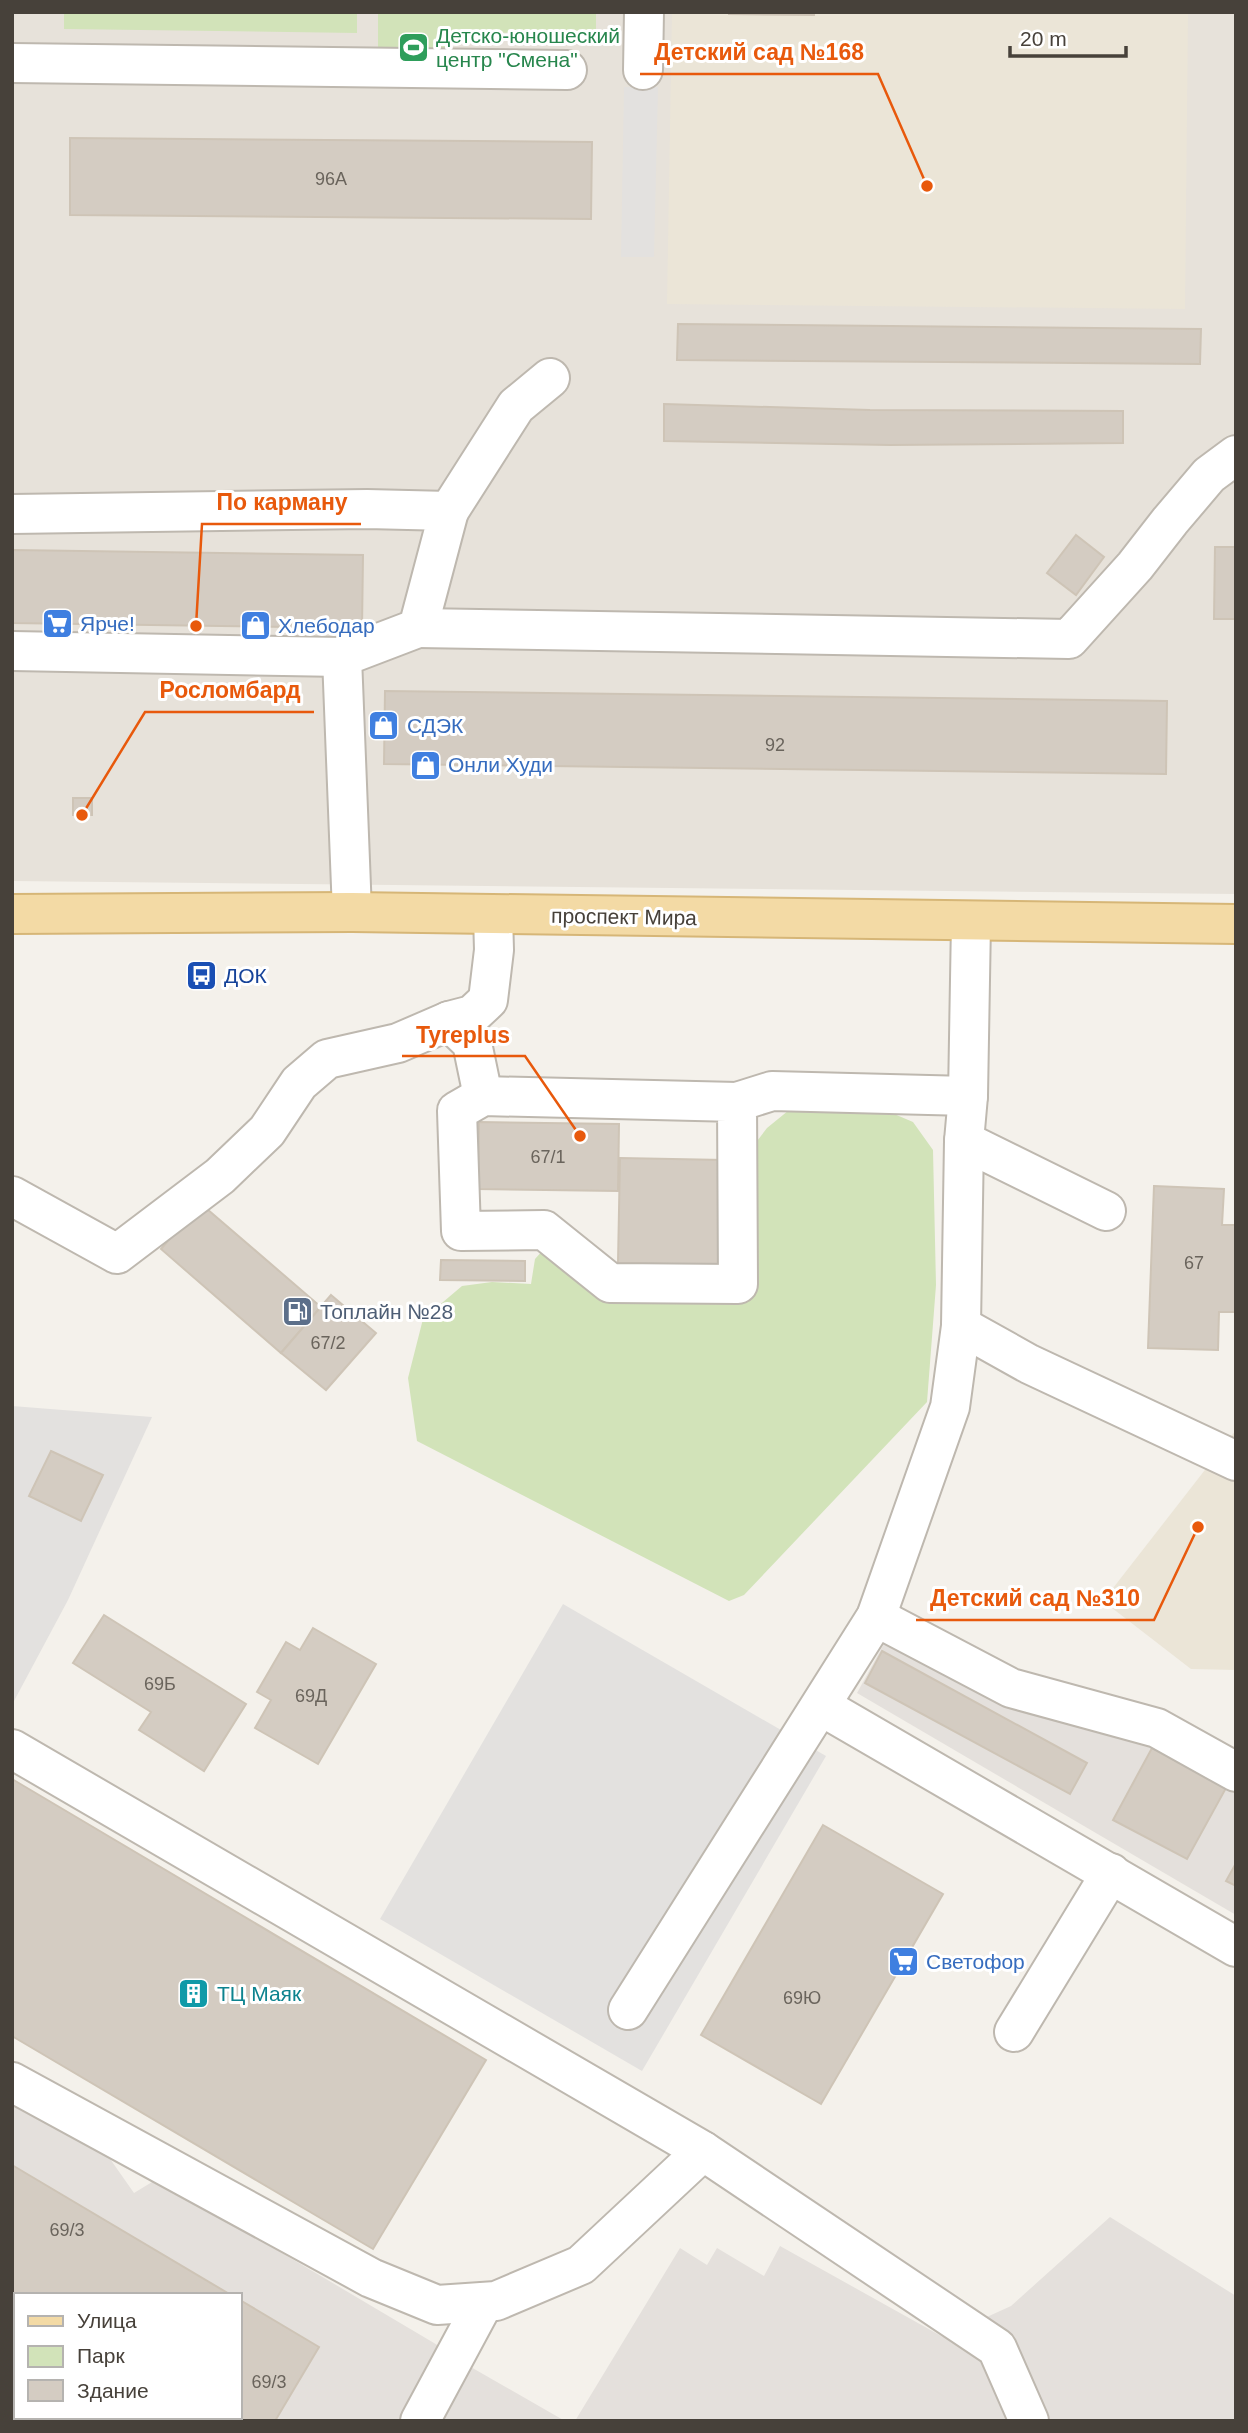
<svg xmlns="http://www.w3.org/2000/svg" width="1248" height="2433" font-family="Helvetica,sans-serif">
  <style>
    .residential { fill: #e7e2da }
    .industrial { fill: #e4e0dc; fill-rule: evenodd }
    .education { fill: #ebe5d7 }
    .green { fill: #d2e3b9 }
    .parking { fill: #e3e1df }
    .building { fill: #d4ccc2; stroke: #cec4b6; stroke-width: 2 }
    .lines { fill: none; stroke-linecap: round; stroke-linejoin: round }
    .minor-casing { stroke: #beb8af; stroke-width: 42 }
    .major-casing { stroke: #d6b677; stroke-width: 42 }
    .minor { stroke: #fff; stroke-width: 38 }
    .major { stroke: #f3daa5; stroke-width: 38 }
    .labels { text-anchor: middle; stroke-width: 6; stroke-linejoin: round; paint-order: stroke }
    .number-label { font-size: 18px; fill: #6a645c }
    .leisure-label { font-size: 21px; fill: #27864d; stroke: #fff; text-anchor: start }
    .shop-label { font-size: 21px; fill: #366cbe; stroke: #fff; text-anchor: start }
    .street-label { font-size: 21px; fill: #47413a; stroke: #fff }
    .transit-label { font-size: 21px; fill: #164399; stroke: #fff; text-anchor: start }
    .service-label { font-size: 21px; fill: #4e5e75; stroke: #fff; text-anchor: start }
    .culture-label { font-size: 21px; fill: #0d838f; stroke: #fff; text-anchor: start }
    .leader { fill: none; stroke: #e8590c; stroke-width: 2.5 }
    .callout-dot { fill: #e8590c; stroke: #fff; stroke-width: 2.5 }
    .callout-label { font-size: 23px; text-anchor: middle; font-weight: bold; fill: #e8590c; stroke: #fff; stroke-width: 6; stroke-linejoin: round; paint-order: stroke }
  </style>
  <rect width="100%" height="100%" fill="#f4f1eb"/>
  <polygon class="residential" points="12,12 1236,12 1236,894 12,881"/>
  <g class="industrial">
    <polygon points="885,1642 1151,1736 1236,1783 1236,1915 857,1693"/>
    <path d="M12,2097L101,2146L134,2193L157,2179L434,2343L469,2366L565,2421H12ZM16,2295H240V2417H16Z"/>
    <polygon points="1110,2217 1236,2296 1236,2421 575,2421 680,2248 707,2265 717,2248 764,2276 780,2246 943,2337 1011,2306"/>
  </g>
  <g class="education">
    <polygon points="672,12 1188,12 1185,309 667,304"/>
    <polygon points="1236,1430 1236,1670 1191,1669 1103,1601"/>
  </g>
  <g class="green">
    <polygon points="64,12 357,12 357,33 64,29"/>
    <polygon points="378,12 596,12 596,34 448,32 447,62 378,61"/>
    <polygon points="873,1105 913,1122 933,1150 936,1285 927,1402 744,1595 729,1601 417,1441 408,1378 423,1319 462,1286 492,1282 531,1284 535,1259 544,1249 604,1300 751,1298 751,1149 767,1128 794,1106"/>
  </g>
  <g class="parking">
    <polygon points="624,87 658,87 654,257 621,257"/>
    <polygon points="12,1406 152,1417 68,1600 14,1701 12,1700"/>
    <polygon points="563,1604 826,1756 642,2071 380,1919"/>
  </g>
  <g class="building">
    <polygon points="729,12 814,12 814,15 729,14"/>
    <polygon points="70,138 592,142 591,219 70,215"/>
    <polygon points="678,324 1201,329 1200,364 677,360"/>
    <polygon points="664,404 870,410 1123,411 1123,443 890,445 664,441"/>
    <polygon points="1076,535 1104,557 1076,595 1047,573"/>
    <polygon points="1215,547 1236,547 1236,619 1214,619"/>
    <polygon points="12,550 363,555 362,628 12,623"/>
    <polygon points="385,691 1167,701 1166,774 384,764"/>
    <rect x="73" y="798" width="19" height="17"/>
    <polygon points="479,1122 619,1124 618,1191 478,1189"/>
    <polygon points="620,1158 724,1160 723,1265 618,1263"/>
    <polygon points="1154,1186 1224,1189 1222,1225 1236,1225 1235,1312 1219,1312 1218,1350 1148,1348"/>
    <polygon points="200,1203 321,1307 281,1353 161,1249"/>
    <polygon points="441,1260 525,1261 525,1281 440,1280"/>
    <polygon points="331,1295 376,1333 326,1390 281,1353"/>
    <polygon points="51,1451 103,1475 81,1521 29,1496"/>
    <polygon points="104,1615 246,1704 204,1771 139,1730 151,1712 73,1663"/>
    <polygon points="313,1628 376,1664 318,1764 255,1728 271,1700 257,1692 286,1642 300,1650"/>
    <polygon points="882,1651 1087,1763 1070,1794 865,1683"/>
    <polygon points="1152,1748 1226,1788 1187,1859 1113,1820"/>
    <polygon points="12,1779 486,2060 373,2249 12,2036"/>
    <polygon points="823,1825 943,1894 821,2104 701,2035"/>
    <polygon points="1236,1863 1236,1886 1226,1881"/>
    <polygon points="12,2165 231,2295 16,2295 16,2412 12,2418"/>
    <polygon points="240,2300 319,2347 275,2421 33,2421 27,2417 240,2417"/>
  </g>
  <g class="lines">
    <defs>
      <g id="minor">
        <polyline points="12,63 567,70"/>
        <polyline points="643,70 644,12"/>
        <polyline points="449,511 516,406 550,378"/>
        <polyline points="12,514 367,509 449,511 418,628 342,657 352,912"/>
        <polyline points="418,628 1069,639 1135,566 1170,521 1209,475 1236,455"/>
        <polyline points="12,651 342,657"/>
        <polyline points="449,1021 472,1043 483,1096"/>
        <polyline points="737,1102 738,1284 610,1283 544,1230 461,1231 457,1111 483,1096 737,1102 772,1091 968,1096"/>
        <polyline points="964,1141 1106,1211"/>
        <polyline points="12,1196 117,1254 220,1176 267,1131 299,1083 327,1059 398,1043 449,1021 472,1015 488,1000 494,950 493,915"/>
        <polyline points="961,1326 1029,1364 1236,1461"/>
        <polyline points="876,1617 1011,1688 1157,1728 1236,1772"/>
        <polyline points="821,1706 1236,1947"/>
        <polyline points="12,1749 703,2151 997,2348 1029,2421"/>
        <polyline points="628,2010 876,1617 950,1407 961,1326 964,1141 968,1096 971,922"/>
        <polyline points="1014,2032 1111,1873"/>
        <polyline points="12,2082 371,2278 437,2305 496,2301 581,2265 703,2151"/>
        <polyline points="420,2421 484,2302"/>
      </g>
      <polyline id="major" points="12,914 352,912 1236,924"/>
    </defs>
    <use href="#minor" class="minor-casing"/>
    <use href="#major" class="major-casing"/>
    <use href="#minor" class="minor"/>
    <use href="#major" class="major"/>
  </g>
  <defs>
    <symbol id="stadium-square" viewBox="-11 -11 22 22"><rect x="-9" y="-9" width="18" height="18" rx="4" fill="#2e9e5b" stroke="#fff"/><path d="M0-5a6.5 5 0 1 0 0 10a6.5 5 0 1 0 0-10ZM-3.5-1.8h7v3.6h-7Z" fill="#fff"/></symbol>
    <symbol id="supermarket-square" viewBox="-11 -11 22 22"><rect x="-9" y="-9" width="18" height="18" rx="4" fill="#3f7fe0" stroke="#fff"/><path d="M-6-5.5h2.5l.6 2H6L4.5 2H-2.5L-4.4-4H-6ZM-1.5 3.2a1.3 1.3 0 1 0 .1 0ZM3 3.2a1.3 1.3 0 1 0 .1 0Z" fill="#fff"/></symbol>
    <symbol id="shop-square" viewBox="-11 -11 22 22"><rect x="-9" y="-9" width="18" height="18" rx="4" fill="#3f7fe0" stroke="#fff"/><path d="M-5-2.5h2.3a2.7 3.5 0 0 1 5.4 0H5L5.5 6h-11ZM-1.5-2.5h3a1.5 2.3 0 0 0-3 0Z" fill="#fff"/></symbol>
    <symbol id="bus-square" viewBox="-11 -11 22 22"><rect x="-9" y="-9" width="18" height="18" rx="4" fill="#1a4fb4" stroke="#fff"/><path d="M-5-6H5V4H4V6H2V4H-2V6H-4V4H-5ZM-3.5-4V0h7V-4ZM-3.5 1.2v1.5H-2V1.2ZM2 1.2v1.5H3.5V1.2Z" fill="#fff"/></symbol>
    <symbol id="fuel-square" viewBox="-11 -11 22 22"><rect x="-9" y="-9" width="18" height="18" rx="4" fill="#5c6f8a" stroke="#fff"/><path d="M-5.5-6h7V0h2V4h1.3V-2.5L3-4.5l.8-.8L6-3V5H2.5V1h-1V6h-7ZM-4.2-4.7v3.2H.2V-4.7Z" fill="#fff"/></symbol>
    <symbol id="building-square" viewBox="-11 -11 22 22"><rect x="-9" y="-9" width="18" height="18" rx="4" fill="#0f9aa8" stroke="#fff"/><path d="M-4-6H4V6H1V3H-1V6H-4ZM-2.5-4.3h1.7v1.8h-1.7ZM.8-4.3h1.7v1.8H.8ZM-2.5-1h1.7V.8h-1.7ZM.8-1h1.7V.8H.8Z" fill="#fff"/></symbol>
  </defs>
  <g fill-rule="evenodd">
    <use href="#stadium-square" x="396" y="30" width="35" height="35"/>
    <use href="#supermarket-square" x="40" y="606" width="35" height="35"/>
    <use href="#shop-square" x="238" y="608" width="35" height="35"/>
    <use href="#shop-square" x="366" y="708" width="35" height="35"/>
    <use href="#shop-square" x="408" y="748" width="35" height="35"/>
    <use href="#bus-square" x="184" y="958" width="35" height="35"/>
    <use href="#fuel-square" x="280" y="1294" width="35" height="35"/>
    <use href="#supermarket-square" x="886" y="1944" width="35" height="35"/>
    <use href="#building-square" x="176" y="1976" width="35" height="35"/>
  </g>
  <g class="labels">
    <g class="number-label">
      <text x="331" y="185">96А</text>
      <text x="775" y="751">92</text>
      <text x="548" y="1163">67/1</text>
      <text x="1194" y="1269">67</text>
      <text x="328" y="1349">67/2</text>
      <text x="160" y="1690">69Б</text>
      <text x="311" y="1702">69Д</text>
      <text x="802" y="2004">69Ю</text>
      <text x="67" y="2236">69/3</text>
      <text x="269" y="2388">69/3</text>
    </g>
    <g class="leisure-label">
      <text x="436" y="43">Детско-юношеский<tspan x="436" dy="24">центр "Смена"</tspan></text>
    </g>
    <g class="shop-label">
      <text x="80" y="631">Ярче!</text>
      <text x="278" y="633">Хлебодар</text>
      <text x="407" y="733">СДЭК</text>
      <text x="448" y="772">Онли Худи</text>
      <text x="926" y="1969">Светофор</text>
    </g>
    <g class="street-label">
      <text transform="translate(624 917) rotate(1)" y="7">проспект Мира</text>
    </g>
    <g class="transit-label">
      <text x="224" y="983">ДОК</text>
    </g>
    <g class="service-label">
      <text x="320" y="1319">Топлайн №28</text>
    </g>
    <g class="culture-label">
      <text x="217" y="2001">ТЦ Маяк</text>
    </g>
  </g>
  <path class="leader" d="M927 186L878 74H640M196 626L202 524H361M82 815L145 712H314M580 1136L525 1056H402M1198 1527L1154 1620H916"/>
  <g class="callout-dot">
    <circle cx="927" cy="186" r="7"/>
    <circle cx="196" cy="626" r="7"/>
    <circle cx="82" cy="815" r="7"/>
    <circle cx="580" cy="1136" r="7"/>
    <circle cx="1198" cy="1527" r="7"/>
  </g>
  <g class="callout-label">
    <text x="759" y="60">Детский сад №168</text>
    <text x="282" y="510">По карману</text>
    <text x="230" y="698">Росломбард</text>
    <text x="463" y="1043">Tyreplus</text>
    <text x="1035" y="1606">Детский сад №310</text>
  </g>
  <rect width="1248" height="2433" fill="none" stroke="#47413a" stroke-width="28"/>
  <rect x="14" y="2293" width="228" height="126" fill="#ffffff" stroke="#b5b3b0" stroke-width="2"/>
  <rect x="28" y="2316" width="35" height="10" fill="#f3daa5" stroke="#b5b3b0" stroke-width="2"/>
  <text x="77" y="2328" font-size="21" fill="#47413a">Улица</text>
  <rect x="28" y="2346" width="35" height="21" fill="#d2e3b9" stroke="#b5b3b0" stroke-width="2"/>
  <text x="77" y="2363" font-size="21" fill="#47413a">Парк</text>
  <rect x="28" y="2380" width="35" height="21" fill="#d4ccc2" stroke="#b5b3b0" stroke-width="2"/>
  <text x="77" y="2398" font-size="21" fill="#47413a">Здание</text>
  <path d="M1010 46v10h116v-10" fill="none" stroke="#47413a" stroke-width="3.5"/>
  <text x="1020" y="46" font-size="21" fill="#47413a" stroke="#ffffff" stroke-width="5" paint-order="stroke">20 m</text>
</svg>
